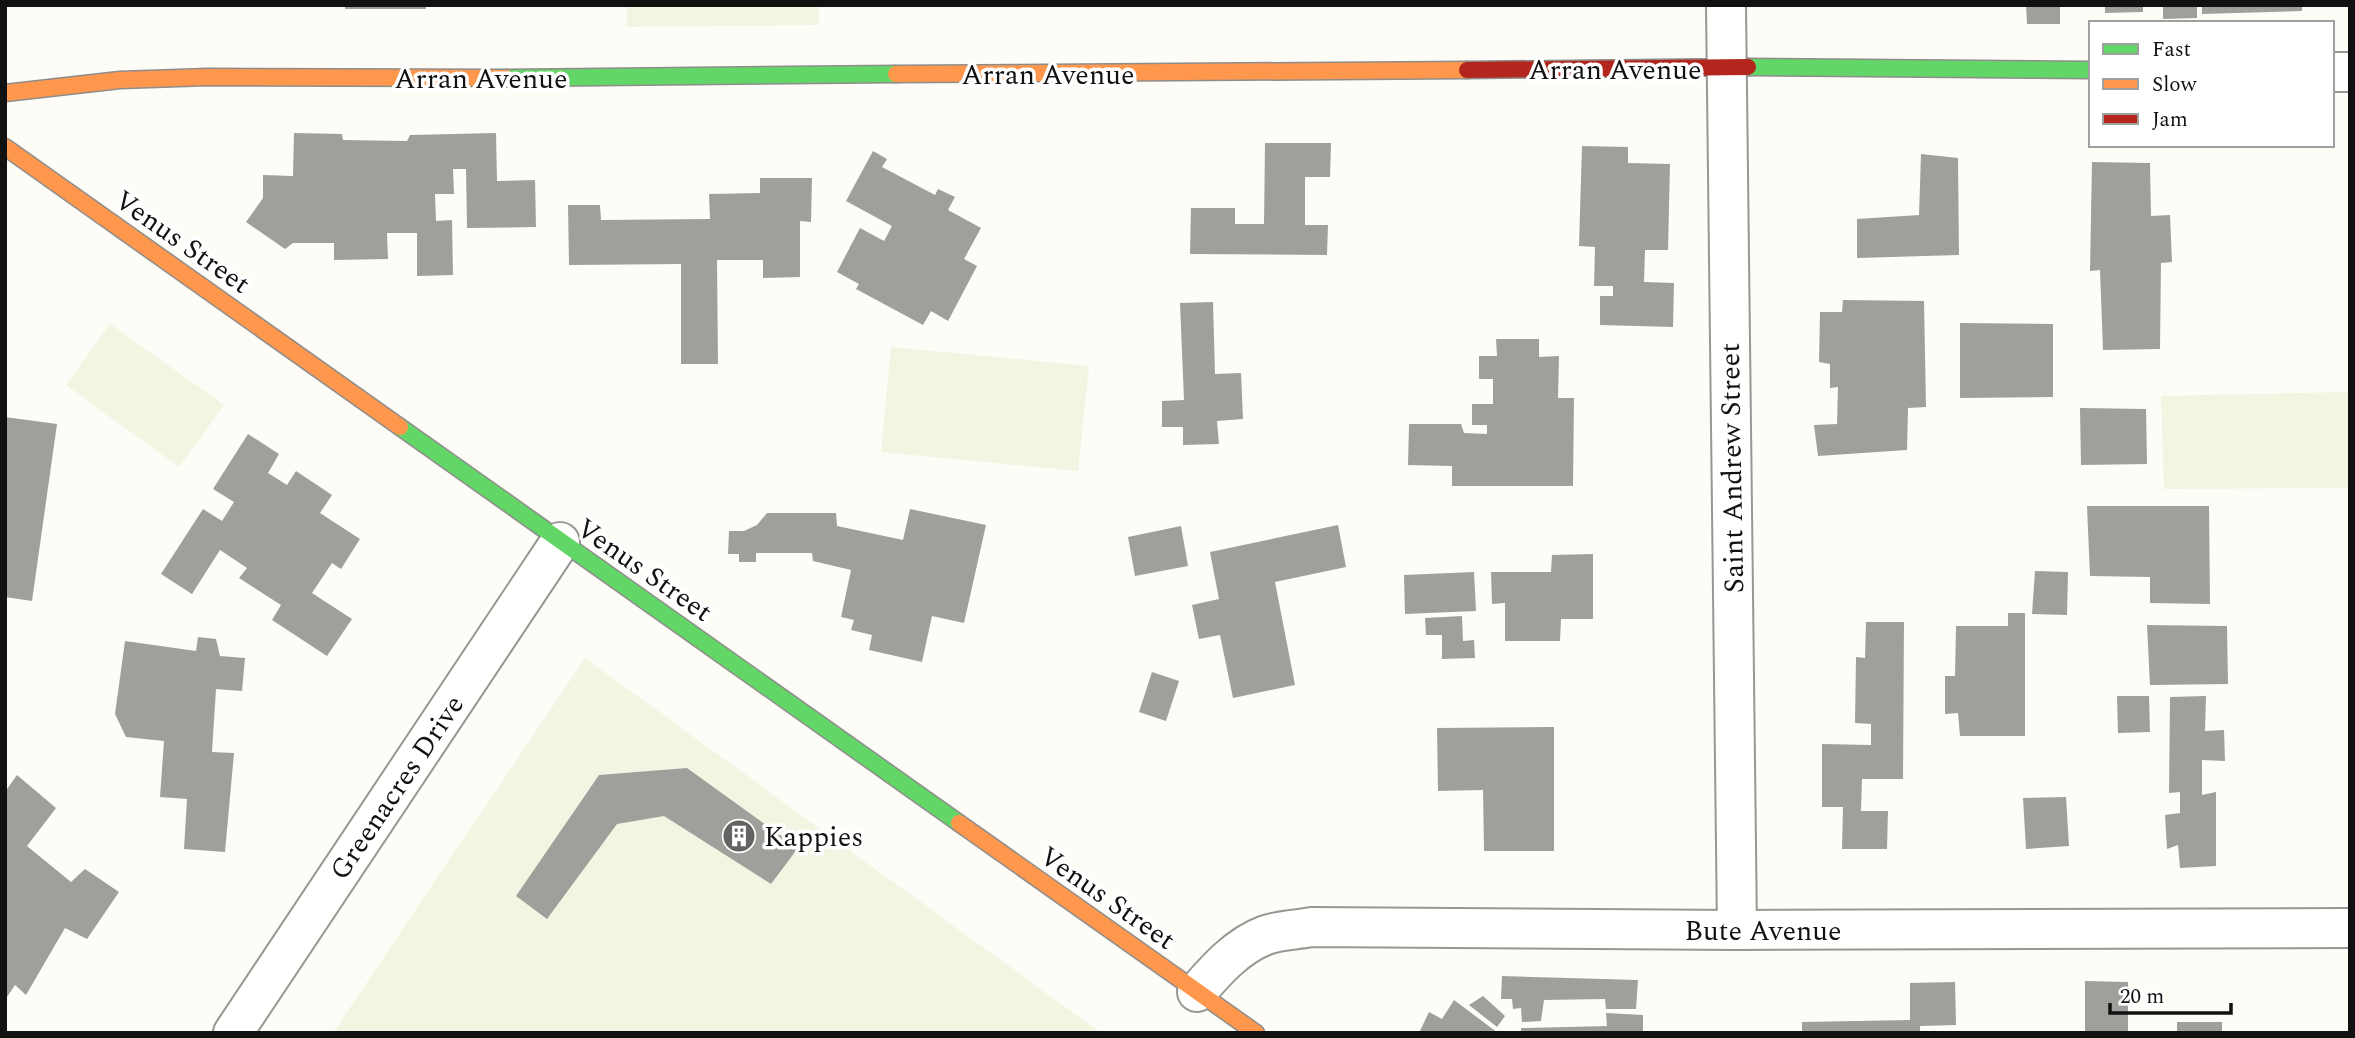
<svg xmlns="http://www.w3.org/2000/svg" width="2355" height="1038" font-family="Spectral,serif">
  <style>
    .pitch { fill: #f0f6e1 }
    .building { fill: #a19f9c }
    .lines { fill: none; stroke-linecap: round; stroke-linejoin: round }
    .street-casing { stroke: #979795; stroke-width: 42 }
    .fast-casing { stroke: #8e8d8b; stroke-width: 19 }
    .slow-casing { stroke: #8e8d8b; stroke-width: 19 }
    .jam-casing { stroke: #8e8d8b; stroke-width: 19 }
    .street { stroke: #fffffe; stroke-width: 38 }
    .fast { stroke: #63d668; stroke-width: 16 }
    .slow { stroke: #ff974d; stroke-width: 16 }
    .jam { stroke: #b3261e; stroke-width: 16 }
    .labels { text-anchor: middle; stroke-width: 7; stroke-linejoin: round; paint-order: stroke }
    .street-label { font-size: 28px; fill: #111; stroke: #fff }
    .poi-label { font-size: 28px; fill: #111; stroke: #fff; text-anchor: start }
  </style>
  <rect width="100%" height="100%" fill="#fdfcf7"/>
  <g class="pitch">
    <polygon points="627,5 819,5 819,25 627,27"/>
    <polygon points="110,324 224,405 179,467 66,385"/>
    <polygon points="891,347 1089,366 1078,471 881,452"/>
    <polygon points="2348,392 2348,488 2164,489 2161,396"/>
    <polygon points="585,658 1101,1033 333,1033"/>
  </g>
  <g class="building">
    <rect x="345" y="5" width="81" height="4"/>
    <polygon points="2026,5 2060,5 2060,24 2027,24"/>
    <polygon points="2105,5 2143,5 2143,12 2105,13"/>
    <polygon points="2163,5 2197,5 2197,18 2163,19"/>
    <polygon points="2202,5 2302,5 2302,11 2202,14"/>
    <polygon points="294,133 342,134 343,140 407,141 410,135 496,133 497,181 535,180 536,227 467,228 466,169 453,169 454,194 435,194 436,221 452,220 453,275 417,276 417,233 387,233 388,259 334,260 334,243 293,243 285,249 246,222 263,198 263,175 293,176"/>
    <polygon points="1265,143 1331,143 1330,177 1305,177 1305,225 1328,225 1327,255 1190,254 1191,208 1235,208 1235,224 1264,224"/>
    <polygon points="1582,146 1628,147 1628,163 1670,164 1668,250 1645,250 1644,282 1674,283 1673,327 1600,325 1600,296 1613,296 1613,286 1594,286 1595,247 1579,246"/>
    <polygon points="873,151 887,159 882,167 935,195 938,189 955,197 948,210 981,228 964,259 977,266 948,321 931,311 923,325 856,289 859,284 837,272 860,228 884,241 892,226 846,201"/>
    <polygon points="1921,154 1958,158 1959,255 1857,258 1857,219 1919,215"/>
    <polygon points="2092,162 2150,163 2151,216 2170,215 2172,262 2161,263 2160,349 2103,350 2100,270 2090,271"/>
    <polygon points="760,178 812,178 811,222 800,221 800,277 763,278 763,260 717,260 718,364 681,364 681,264 569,265 568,205 600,205 601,220 710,219 709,194 760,193"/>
    <polygon points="1843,300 1924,301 1926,407 1908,408 1907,450 1818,456 1814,425 1837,424 1838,387 1830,388 1830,364 1819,362 1820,312 1842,312"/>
    <polygon points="1213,302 1215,374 1241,373 1243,419 1217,421 1219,444 1183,445 1183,427 1162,427 1162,401 1184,400 1180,303"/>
    <polygon points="1960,323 2053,324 2053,397 1960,398"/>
    <polygon points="1496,339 1539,339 1539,357 1559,356 1558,398 1574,398 1573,486 1452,486 1452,466 1408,465 1409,424 1461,424 1464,433 1487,434 1487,425 1472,425 1472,404 1493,404 1493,379 1479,379 1479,356 1497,356"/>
    <polygon points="2080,408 2146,409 2147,464 2081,465"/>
    <polygon points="5,417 57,424 32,601 5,597"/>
    <polygon points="248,434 279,454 268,473 287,485 296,471 332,495 320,513 360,539 341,569 332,563 312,593 352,619 327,656 272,620 281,605 239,578 247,568 220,550 192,594 161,574 203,509 222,521 234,502 213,489"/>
    <polygon points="2087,506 2209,506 2210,604 2150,603 2150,577 2090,576"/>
    <polygon points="910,509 986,525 964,623 932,616 922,662 869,650 872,635 851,630 854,620 841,617 851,570 813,561 812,553 756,553 756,562 739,562 739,554 728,554 729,531 744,531 757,525 767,513 836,513 837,526 903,540"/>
    <polygon points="1338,525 1346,567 1275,582 1295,685 1233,698 1220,635 1199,639 1192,605 1219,599 1210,552"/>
    <polygon points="1181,526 1188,566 1135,576 1128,537"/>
    <polygon points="1593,554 1593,619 1561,619 1560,641 1505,641 1505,603 1492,604 1491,572 1551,572 1552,555"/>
    <polygon points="2035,571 2068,572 2067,615 2032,614"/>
    <polygon points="1474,572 1476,611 1405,614 1404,575"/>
    <polygon points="2008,613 2025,613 2025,736 1960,736 1958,713 1945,714 1945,676 1955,676 1956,626 2008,626"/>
    <polygon points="1462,616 1463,641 1474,640 1475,658 1442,659 1442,635 1426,635 1425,618"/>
    <polygon points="1866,622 1904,622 1903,779 1862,779 1861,811 1888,811 1887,849 1842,849 1843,807 1822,807 1822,744 1871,745 1871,724 1855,723 1856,657 1865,658"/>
    <polygon points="2147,625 2227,626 2228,684 2150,685"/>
    <polygon points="198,637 216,639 220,656 245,658 242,691 216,689 212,752 234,753 225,852 184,849 187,799 160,797 164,741 126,737 115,714 125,641 196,651"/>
    <polygon points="1152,672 1179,681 1166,721 1139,712"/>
    <polygon points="2117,696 2149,696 2150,732 2118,733"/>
    <polygon points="2206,696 2205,731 2224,730 2225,761 2202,760 2202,795 2216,792 2216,866 2180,868 2178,845 2167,849 2165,815 2180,813 2180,792 2169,793 2170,697"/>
    <polygon points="1554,727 1554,851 1484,851 1483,790 1438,791 1437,728"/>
    <polygon points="687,768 798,848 771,884 664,816 617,824 547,919 516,896 599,775"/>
    <polygon points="17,775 56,808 27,846 71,882 85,869 119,892 87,939 65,928 26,995 15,985 5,1000 5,792"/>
    <polygon points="2066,797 2069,846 2026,849 2023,798"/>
    <polygon points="1502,976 1638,980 1636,1009 1606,1009 1605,999 1544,1000 1541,1021 1522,1022 1521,1008 1513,1009 1512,999 1501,999"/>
    <polygon points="2085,981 2128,982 2128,1033 2085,1033"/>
    <polygon points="1955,982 1956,1025 1920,1026 1920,1033 1802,1033 1802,1022 1910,1020 1910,983"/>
    <polygon points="1483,996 1505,1016 1497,1027 1469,1005"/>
    <polygon points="1454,1000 1498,1033 1419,1033 1429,1012 1442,1019"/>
    <polygon points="1606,1013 1643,1015 1643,1033 1521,1033 1521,1028 1607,1026"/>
    <rect x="2177" y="1022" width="45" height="11"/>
  </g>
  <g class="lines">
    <defs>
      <g id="street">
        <polyline points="1726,5 1737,930"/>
        <polyline points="2332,72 2350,72"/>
        <path d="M1197,992C1217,969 1237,946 1266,935C1280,930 1297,930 1311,927L1737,930L2350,928"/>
        <polyline points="233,1033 560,542"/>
      </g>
      <g id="fast">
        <polyline points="1748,67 2091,70"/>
        <polyline points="506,78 896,74"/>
        <polyline points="400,427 959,823"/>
      </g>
      <g id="slow">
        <polyline points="896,74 1467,70"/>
        <polyline points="5,93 120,80 208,77 506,78"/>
        <polyline points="5,147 400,427"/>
        <polyline points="959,823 1256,1033"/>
      </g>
      <polyline id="jam" points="1467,70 1748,67"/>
    </defs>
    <use href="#street" class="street-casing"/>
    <use href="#fast" class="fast-casing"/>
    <use href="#slow" class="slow-casing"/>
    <use href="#jam" class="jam-casing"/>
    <use href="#street" class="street"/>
    <use href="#fast" class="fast"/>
    <use href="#slow" class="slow"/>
    <use href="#jam" class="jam"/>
  </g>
  <defs>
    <symbol id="building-disc" viewBox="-11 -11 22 22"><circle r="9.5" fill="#646362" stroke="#fff"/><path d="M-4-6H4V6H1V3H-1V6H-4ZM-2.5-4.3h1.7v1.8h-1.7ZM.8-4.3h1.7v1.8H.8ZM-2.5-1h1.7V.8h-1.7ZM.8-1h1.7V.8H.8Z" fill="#fff"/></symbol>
  </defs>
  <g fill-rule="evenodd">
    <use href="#building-disc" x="720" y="817" width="38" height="38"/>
  </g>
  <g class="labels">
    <g class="street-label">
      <text x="1615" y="79">Arran Avenue</text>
      <text x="1048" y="84">Arran Avenue</text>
      <text x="481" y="88">Arran Avenue</text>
      <text transform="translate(183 241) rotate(35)" y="10">Venus Street</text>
      <text transform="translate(1731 468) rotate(-91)" y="10">Saint Andrew Street</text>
      <text transform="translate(645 569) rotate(35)" y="10">Venus Street</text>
      <text transform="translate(396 787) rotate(-56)" y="10">Greenacres Drive</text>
      <text transform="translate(1108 897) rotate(35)" y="10">Venus Street</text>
      <text x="1763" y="940">Bute Avenue</text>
    </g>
    <g class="poi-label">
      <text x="764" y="846">Kappies</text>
    </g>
  </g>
  <rect width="2355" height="1038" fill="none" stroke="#111111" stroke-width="14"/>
  <rect x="2089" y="21" width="245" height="126" fill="#ffffff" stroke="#a0a0a0" stroke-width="2"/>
  <rect x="2103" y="44" width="35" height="10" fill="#63d668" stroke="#a0a0a0" stroke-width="2"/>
  <text x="2152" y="56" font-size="21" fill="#111111">Fast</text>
  <rect x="2103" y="79" width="35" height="10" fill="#ff974d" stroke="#a0a0a0" stroke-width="2"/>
  <text x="2152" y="91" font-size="21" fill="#111111">Slow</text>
  <rect x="2103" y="114" width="35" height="10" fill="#b3261e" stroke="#a0a0a0" stroke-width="2"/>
  <text x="2152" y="126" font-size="21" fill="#111111">Jam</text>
  <path d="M2110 1003v10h121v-10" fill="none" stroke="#111111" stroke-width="3.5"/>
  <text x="2120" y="1003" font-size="21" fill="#111111" stroke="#ffffff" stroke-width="5" paint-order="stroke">20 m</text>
</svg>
